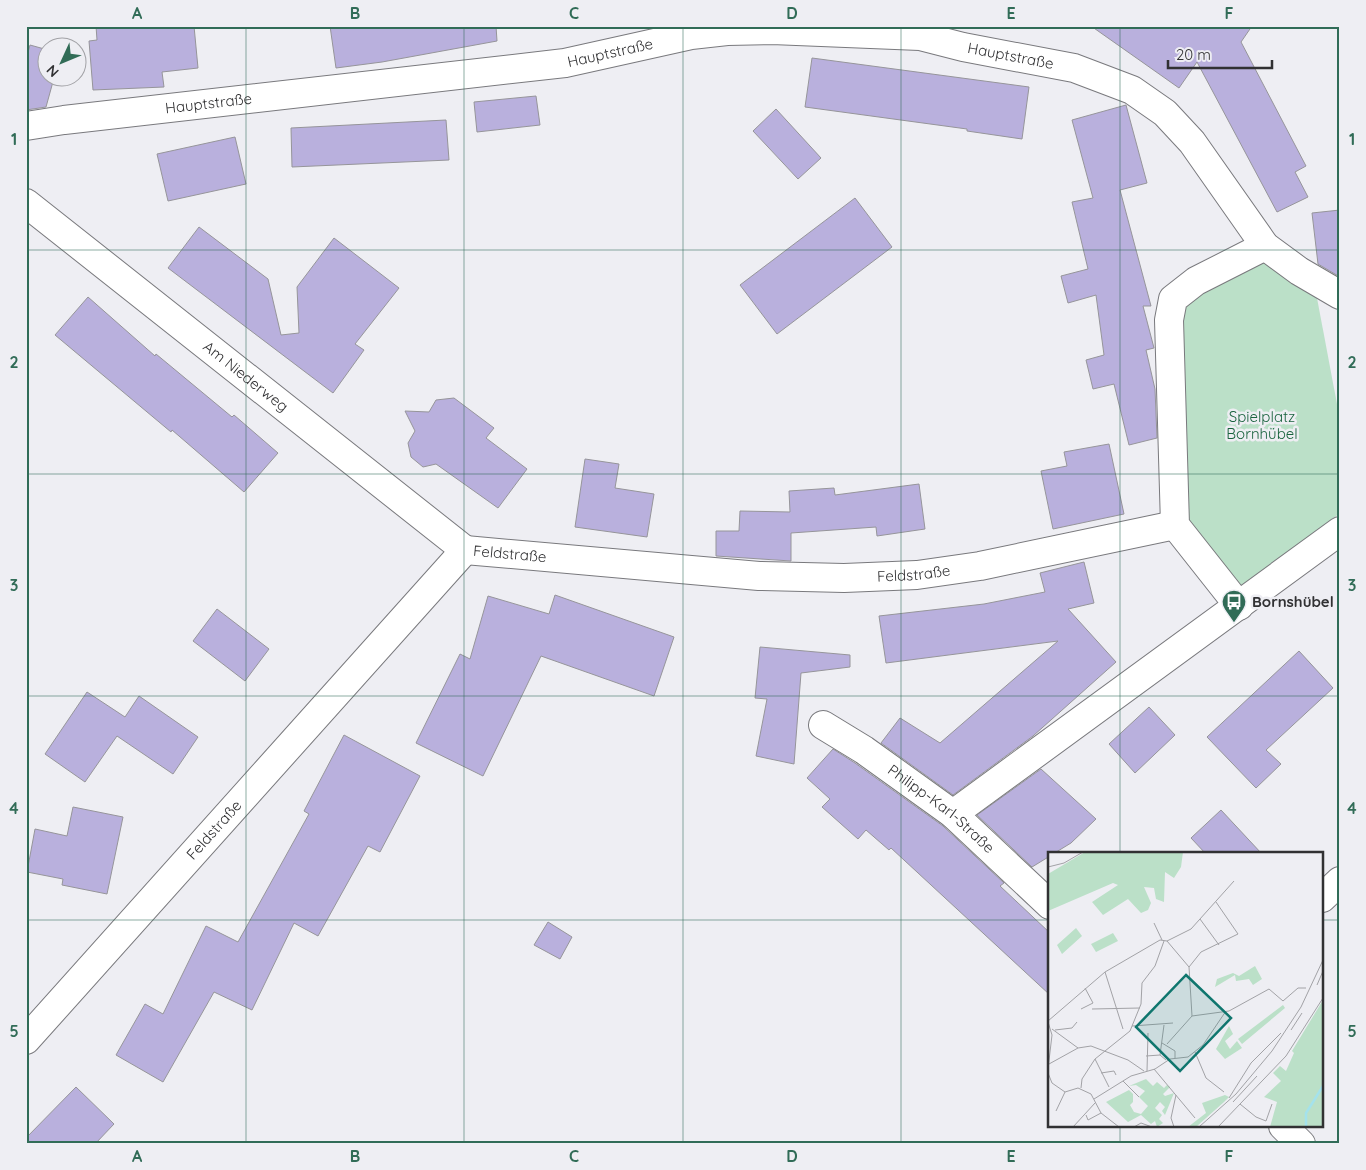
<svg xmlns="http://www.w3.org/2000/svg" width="1366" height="1170" font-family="Quicksand,sans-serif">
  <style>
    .green { fill: #bbe0c8 }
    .building { fill: #b9b0dd; stroke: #96959a }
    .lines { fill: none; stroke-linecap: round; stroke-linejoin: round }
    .minor-casing { stroke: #79797d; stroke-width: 30 }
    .minor { stroke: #fff; stroke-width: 28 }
    .grid { fill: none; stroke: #316c57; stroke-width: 1; stroke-opacity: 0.55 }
    .labels { text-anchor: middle; stroke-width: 5; stroke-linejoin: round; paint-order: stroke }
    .street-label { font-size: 15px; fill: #313133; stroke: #eeeef3 }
    .park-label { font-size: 15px; fill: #19633e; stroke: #eeeef3 }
    .poi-label { font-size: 15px; font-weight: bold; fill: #313133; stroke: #eeeef3; text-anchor: start }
    .inset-river { fill: none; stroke: #a4e2ec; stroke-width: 2.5 }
    .inset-road { fill: none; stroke: #a2a2a6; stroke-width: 1 }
    .view { fill: #0f766e; fill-opacity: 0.15; stroke: #0f766e; stroke-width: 2.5 }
    .inset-edge { fill: none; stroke: #313133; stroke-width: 2.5 }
    .neatline { fill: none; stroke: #316c57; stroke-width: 2 }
    .grid-label { font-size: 16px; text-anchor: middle; font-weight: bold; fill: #316c57 }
  </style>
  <rect width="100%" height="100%" fill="#eeeef3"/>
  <polygon class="green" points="1262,259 1317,298 1340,420 1340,513 1240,589 1186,521 1181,303"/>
  <g class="building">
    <polygon points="96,26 194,26 198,68 162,72 164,87 93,90 89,41 97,40"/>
    <polygon points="330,26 496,26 497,41 382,62 336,68"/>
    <polygon points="1091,26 1252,26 1241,42 1306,166 1295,172 1308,197 1277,212 1197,62 1179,88"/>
    <polygon points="30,45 48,50 48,78 54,78 46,107 26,110 26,60"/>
    <polygon points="812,58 1029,87 1022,139 967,131 967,129 805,107"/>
    <polygon points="536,96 540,125 477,132 474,102"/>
    <polygon points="1126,105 1147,183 1120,190 1151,306 1143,306 1154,348 1146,350 1155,389 1157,438 1129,445 1114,384 1093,389 1086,360 1104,355 1096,295 1068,303 1061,276 1088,269 1072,202 1093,198 1072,120"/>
    <polygon points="776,109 821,158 798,179 753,131"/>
    <polygon points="446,120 449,160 292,167 291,128"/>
    <polygon points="235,137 246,184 168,201 157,154"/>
    <polygon points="855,198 892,247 777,334 740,285"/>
    <polygon points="1340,210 1340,277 1318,264 1312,213"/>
    <polygon points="199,227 268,279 281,335 299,333 297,287 334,238 399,288 355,344 364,350 333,393 168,268"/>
    <polygon points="88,297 155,356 156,354 232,417 234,415 278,453 244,492 172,430 171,432 55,335"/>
    <polygon points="454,398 494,428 486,438 527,469 498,508 436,464 423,467 411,457 408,443 415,431 405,411 429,412 436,400"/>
    <polygon points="1109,444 1124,514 1053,529 1041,471 1067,466 1064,452"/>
    <polygon points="585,459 619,464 615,488 654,494 647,537 575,527"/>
    <polygon points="919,484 925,529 877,536 876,527 791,533 791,561 716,556 716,531 739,531 740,511 790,512 789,491 834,488 835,495"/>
    <polygon points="1084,562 1094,603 1068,609 1116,662 1033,736 953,795 881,743 900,718 940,743 1058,641 886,663 879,616 984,604 1045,592 1040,573"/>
    <polygon points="555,595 674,637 654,696 541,656 483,776 416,743 460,654 470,659 488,596 549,614"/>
    <polygon points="217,609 269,649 245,681 193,641"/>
    <polygon points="760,647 850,655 850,667 801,673 794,764 756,756 767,699 755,698"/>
    <polygon points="1299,651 1333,688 1266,750 1281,764 1256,788 1207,737"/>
    <polygon points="87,692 125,717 139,696 198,737 173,774 117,736 85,782 45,754"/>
    <polygon points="1149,707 1175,735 1135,773 1109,744"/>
    <polygon points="344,735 420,776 380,852 368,846 318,936 294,923 252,1010 214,992 163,1082 116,1055 145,1004 163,1014 206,926 238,942 309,814 304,811"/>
    <polygon points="833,749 855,763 943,826 1004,883 1000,886 1050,933 1050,995 891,848 889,850 866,830 858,839 822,807 830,799 807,778"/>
    <polygon points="1041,769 1096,819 1071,843 1053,854 1050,854 1050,856 1032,867 977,815"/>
    <polygon points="73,807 123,817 107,894 62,885 63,879 27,872 35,829 67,836"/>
    <polygon points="1221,810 1262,854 1206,854 1191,838"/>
    <polygon points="548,922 572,937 560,959 534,945"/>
    <polygon points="76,1087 114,1124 95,1144 26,1144 26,1138"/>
  </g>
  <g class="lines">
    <defs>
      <g id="minor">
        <path id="s1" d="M26,126L64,120L565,63L691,35L727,31L772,30L920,36L963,47L1074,68L1132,90L1165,113L1192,142L1265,246L1299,271L1340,295"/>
        <path id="s2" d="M26,203L465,550"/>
        <path id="s3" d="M465,550L759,576L844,578L917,575L980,566L1175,525"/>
        <polyline points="1239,606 1175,525 1169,320 1173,299 1196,281 1265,246"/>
        <path id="s4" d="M823,725L864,750L953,814L1050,905"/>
        <polyline points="953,814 1340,531"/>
        <polyline points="1322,898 1340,881"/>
        <path id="s5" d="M26,1040L465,550"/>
        <polyline points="1283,1126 1301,1144"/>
      </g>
    </defs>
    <use href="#minor" class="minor-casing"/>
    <use href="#minor" class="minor"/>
  </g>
  <path class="grid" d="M246,26V1144M464,26V1144M683,26V1144M901,26V1144M1120,26V854M26,250H1340M26,474H1340M26,696H1340M26,920H1050M1322,920H1340M1120,1126V1144"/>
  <defs>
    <symbol id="bus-pin" viewBox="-11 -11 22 30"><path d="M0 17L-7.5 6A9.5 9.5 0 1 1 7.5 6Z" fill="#316c57" stroke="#eeeef3"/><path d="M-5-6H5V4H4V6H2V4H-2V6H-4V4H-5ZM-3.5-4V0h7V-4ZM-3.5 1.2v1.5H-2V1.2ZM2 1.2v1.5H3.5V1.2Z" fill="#fff"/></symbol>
  </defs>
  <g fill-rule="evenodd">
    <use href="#bus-pin" x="1220" y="588" width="28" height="38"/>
  </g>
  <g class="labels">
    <g class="street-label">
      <text dy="5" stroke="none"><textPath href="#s1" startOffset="589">Hauptstraße</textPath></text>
      <text dy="5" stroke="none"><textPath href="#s1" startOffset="994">Hauptstraße</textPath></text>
      <text dy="5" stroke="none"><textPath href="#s1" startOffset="184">Hauptstraße</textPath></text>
      <text dy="5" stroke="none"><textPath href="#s2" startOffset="280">Am Niederweg</textPath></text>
      <text dy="5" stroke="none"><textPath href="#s3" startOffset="45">Feldstraße</textPath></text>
      <text dy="5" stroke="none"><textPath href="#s3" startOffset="450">Feldstraße</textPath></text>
      <text dy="5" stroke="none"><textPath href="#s4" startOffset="145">Philipp-Karl-Straße</textPath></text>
      <text dy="5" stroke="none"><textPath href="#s5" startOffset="282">Feldstraße</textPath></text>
    </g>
    <g class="park-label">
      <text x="1262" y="422">Spielplatz<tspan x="1262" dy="17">Bornhübel</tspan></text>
    </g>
    <g class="poi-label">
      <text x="1252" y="607">Bornshübel</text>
    </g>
  </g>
  <g transform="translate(1048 852)">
    <rect width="275" height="275" fill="#eeeef3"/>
    <path d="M37,0H135L133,15L126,26L117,20L116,50L108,47L106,36L96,35L103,51L100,58L93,61L80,47L55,63L44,50L70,33L65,31L0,59V22ZM28,76L34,84L14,102L9,93ZM65,81L70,89L48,100L43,92ZM207,114L214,127L205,133L201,127L188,129L187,123L167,135L169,127L185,121L191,124ZM275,148V275H222L229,250L216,245L233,229L225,221L232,214L238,219L246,201L244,199ZM235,153L237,156L194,192L190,187ZM181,174L185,182L177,189L182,197L189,189L194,196L177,207L168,197ZM98,227L105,234L109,230L116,236L119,233L122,235L115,242L117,244L126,241L117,263L114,259L117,255L112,250L107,256L114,263L111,267L115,271L109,275L107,269L103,272L93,263L80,270L58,250L81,238L85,242V250L82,253L86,260L93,262L100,254L91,245L97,239L88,233L81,234ZM177,243L181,245L176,250L148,275H140L158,261L154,251Z" fill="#bbe0c8"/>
    <path class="inset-river" d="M258,275V261L275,234"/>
    <path class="inset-road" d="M0,15L16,11L35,0M152,67L171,93M106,71L114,88M119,89L141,115L144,164M141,115L153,100L190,82L168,50M57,120L75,177M269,133L275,119M33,157L45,151L37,136M44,157L92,156M144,164L181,159L221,137L235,149L250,136H258M0,169L57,120L112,88L119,89L143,77L186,29M0,170L4,183L0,217M84,174L125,171M4,177L30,196M7,178L24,176L29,170M243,178L254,161M114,191L127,199V206M119,192L144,164M147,200L158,226L176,240M112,203L116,173M98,204L112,203L118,208M47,207L61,235M1,212L30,196L43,194L80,208L96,219M106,217L147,266M99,219L100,181M0,221L4,231L17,240L30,236L43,242L53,261L71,275M53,221L66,219L68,223M75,229L91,245M33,236L34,227L47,207L82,179L93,152L94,131L107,114L116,89M181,246L203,211L233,181M46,247L83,224L107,217L122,207L140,205L155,193L178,159M185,250L209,224M192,252L208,265L218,269L224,252M8,259L17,240M38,263L40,268L53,261M25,275L47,251M86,275L93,271L104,275M126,275L123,266L128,243M151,275L188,242L224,199L253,155L275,108M170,275L238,204L275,146"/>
    <path class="view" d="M138,123L183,166L132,219L88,175Z"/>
    <rect width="275" height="275" class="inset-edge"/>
  </g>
  <rect width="1366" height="1170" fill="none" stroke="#eeeef3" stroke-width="55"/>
  <g transform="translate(62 62) rotate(226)"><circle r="24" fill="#eeeef3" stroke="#a2a2a6"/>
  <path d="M0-4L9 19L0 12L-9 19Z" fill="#316c57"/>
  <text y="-8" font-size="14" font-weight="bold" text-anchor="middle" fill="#313133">N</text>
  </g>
  <path d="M1168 60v8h104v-8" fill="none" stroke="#313133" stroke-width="2.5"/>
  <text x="1176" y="60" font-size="15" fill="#313133" stroke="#eeeef3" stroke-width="4" paint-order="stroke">20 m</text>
  <rect x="28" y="28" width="1310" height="1114" class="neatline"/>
  <g class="grid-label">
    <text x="137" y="19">A</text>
    <text x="355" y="19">B</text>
    <text x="574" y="19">C</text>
    <text x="792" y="19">D</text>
    <text x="1011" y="19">E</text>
    <text x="1229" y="19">F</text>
    <text x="14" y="145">1</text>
    <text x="1352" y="145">1</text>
    <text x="14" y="368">2</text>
    <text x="1352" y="368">2</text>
    <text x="14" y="591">3</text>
    <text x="1352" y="591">3</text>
    <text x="14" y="814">4</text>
    <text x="1352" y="814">4</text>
    <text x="14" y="1037">5</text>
    <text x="1352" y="1037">5</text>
    <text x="137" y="1162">A</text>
    <text x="355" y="1162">B</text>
    <text x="574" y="1162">C</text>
    <text x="792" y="1162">D</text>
    <text x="1011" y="1162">E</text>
    <text x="1229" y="1162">F</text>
  </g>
</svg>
